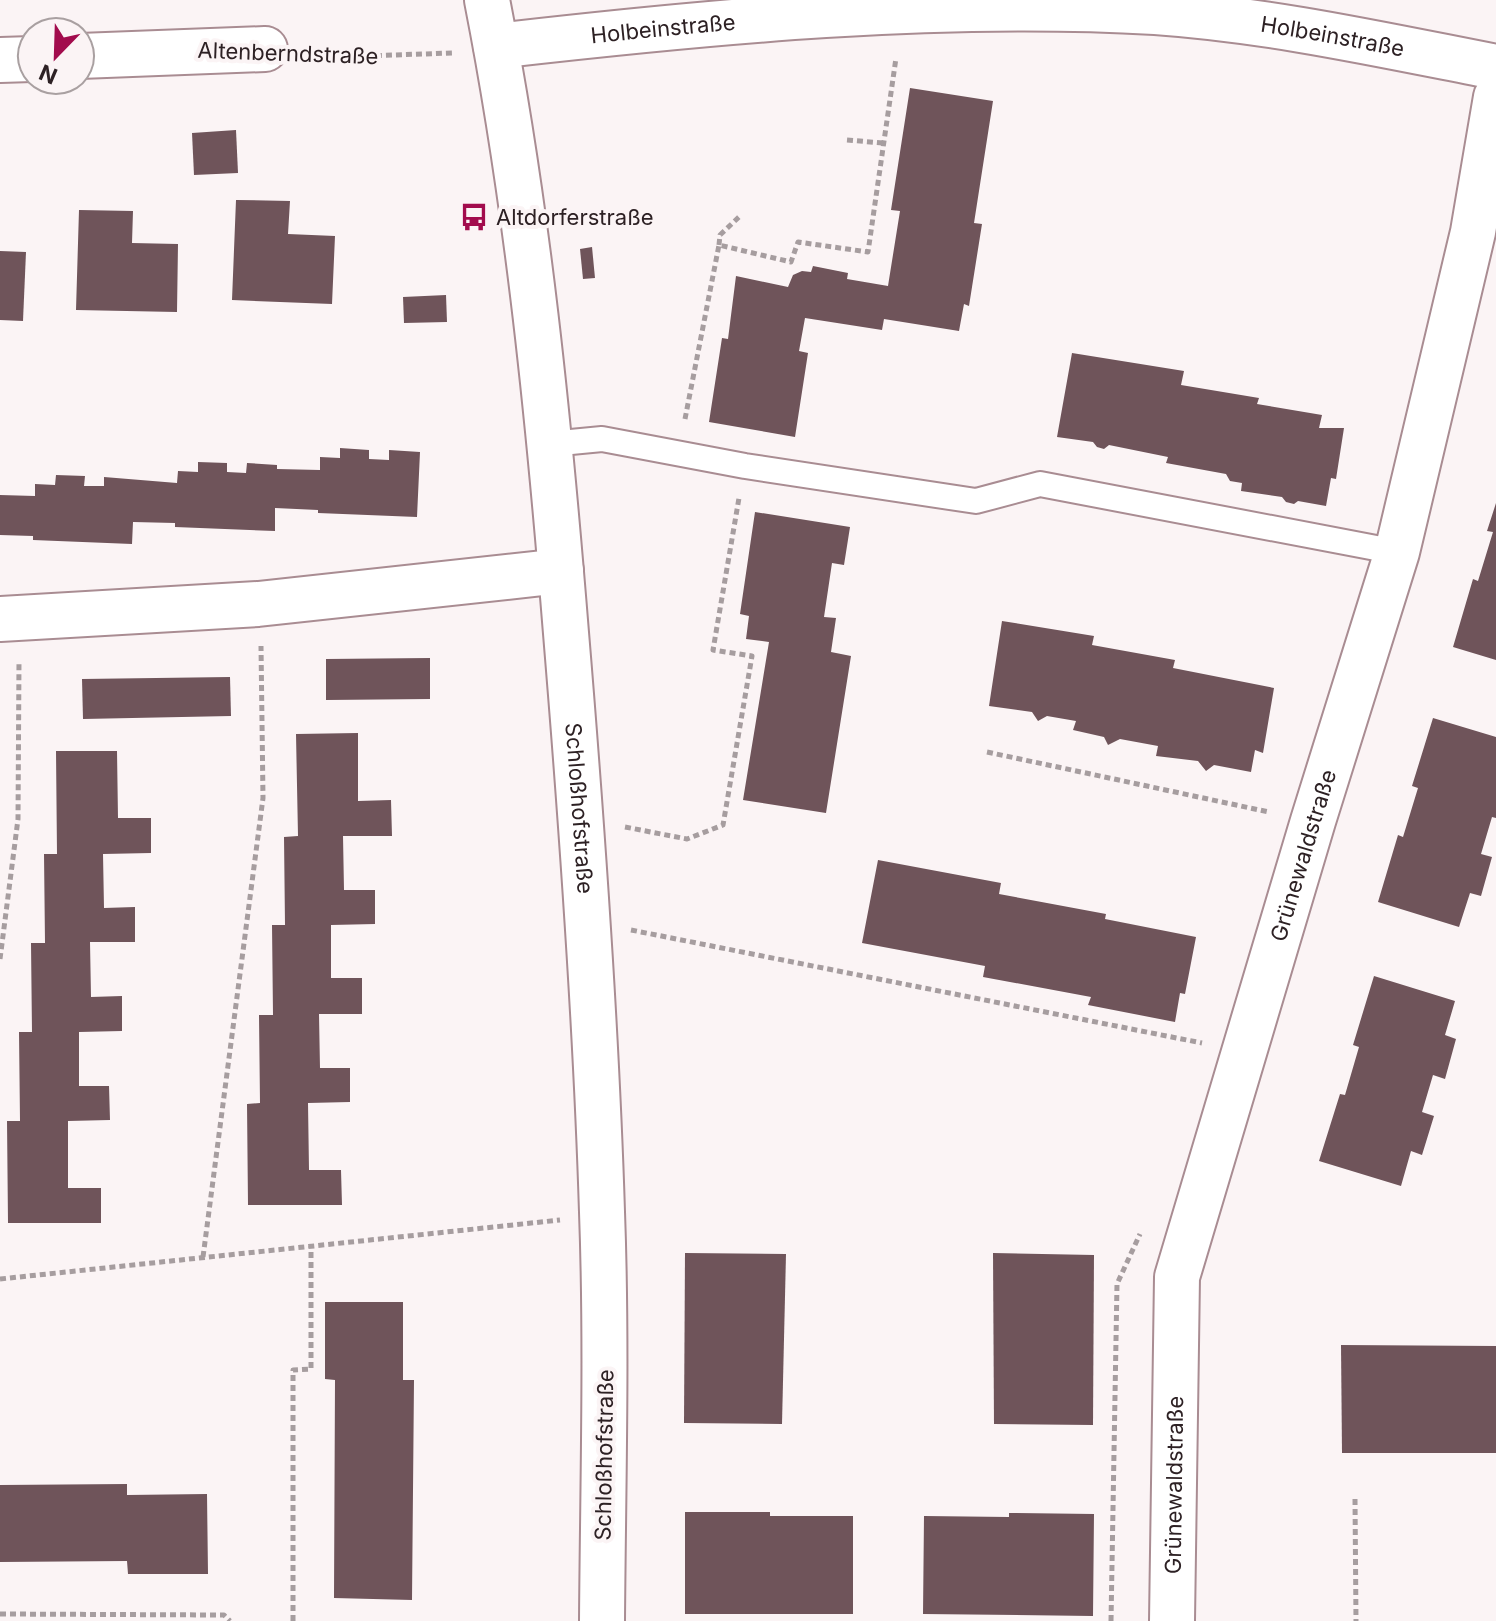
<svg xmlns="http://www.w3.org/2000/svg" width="1496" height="1621" font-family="Inter,sans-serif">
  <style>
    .building { fill: #6f545a }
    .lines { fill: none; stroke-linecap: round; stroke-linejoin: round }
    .service-casing { stroke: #a98c92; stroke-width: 28 }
    .minor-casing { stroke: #a98c92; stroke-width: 48 }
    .path { stroke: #a69d9f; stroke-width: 5; stroke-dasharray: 6 4; stroke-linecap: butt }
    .service { stroke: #fff; stroke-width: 24 }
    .minor { stroke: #fff; stroke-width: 44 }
    .labels { text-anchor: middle; stroke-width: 8; stroke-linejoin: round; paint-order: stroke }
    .street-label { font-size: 22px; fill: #2d2124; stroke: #fbf4f5 }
    .poi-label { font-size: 22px; fill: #2d2124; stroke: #fbf4f5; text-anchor: start }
  </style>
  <rect width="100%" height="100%" fill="#fbf4f5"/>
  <g class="building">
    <polygon points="910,88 993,101 974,223 982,224 969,306 964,304 959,331 884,319 882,330 805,318 799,351 808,353 795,437 709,422 722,338 728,339 736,276 788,287 793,275 802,271 811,272 813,266 848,273 847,279 888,286 900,211 891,210"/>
    <polygon points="236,130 238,173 194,175 192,133"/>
    <polygon points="236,200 290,201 288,234 335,236 332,304 232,300"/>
    <polygon points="79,210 133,211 132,243 178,244 177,312 76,310"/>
    <polygon points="592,247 595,278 583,279 580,249"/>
    <polygon points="0,251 26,252 23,321 0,320"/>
    <polygon points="446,295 447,322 404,323 403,297"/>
    <polygon points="1072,353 1184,371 1181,385 1259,398 1257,404 1322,415 1319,428 1344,428 1336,479 1331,478 1326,506 1298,501 1294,504 1286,502 1282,497 1241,491 1242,483 1230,481 1226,474 1166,463 1168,457 1109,445 1104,449 1097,447 1093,442 1057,437"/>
    <polygon points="340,448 369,450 369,459 389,460 389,450 420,452 417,517 318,513 318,510 275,508 275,531 175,527 175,523 133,522 132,544 33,540 33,536 0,535 0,495 35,496 35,484 55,485 56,475 85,476 84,486 104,486 104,477 177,483 178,471 198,472 198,462 227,463 227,472 246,473 247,463 277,465 277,469 320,470 320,457 340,458"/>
    <polygon points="1496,503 1496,660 1453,647 1473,579 1478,581 1493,532 1487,531"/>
    <polygon points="755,512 850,527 844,565 832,563 824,617 836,618 831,652 851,656 826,813 743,800 769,642 746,639 749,616 740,614"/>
    <polygon points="1002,621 1094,636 1092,645 1175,660 1173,668 1274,688 1263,753 1255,750 1251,772 1214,765 1206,771 1198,761 1156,756 1158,746 1120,739 1108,745 1104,737 1073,730 1076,721 1047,716 1038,721 1032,712 989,706"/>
    <polygon points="430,658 430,699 326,700 326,659"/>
    <polygon points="230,677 231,716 83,719 82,679"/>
    <polygon points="1433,718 1496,737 1496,818 1492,817 1481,854 1492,857 1481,896 1470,893 1459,927 1378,902 1398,835 1403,837 1418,788 1412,786"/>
    <polygon points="358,733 358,801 391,800 392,836 343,836 344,890 375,890 375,924 331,925 331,978 362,978 362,1014 319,1014 320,1068 350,1068 350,1102 308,1103 309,1170 341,1170 342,1205 248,1205 247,1104 260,1103 259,1015 273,1015 272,925 285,925 284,837 298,836 296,734"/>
    <polygon points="56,751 117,751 118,818 151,818 151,853 103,854 104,908 135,907 135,942 90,942 91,997 122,996 122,1031 79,1032 79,1086 109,1086 110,1120 68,1121 68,1188 101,1188 101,1223 8,1223 7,1121 20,1121 19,1032 32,1032 31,943 45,943 44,854 57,854"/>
    <polygon points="878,860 1001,883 999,894 1106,914 1105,919 1196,937 1185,994 1180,993 1175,1022 1088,1005 1091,997 983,977 985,966 862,943"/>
    <polygon points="1374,976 1455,1001 1445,1035 1456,1039 1445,1079 1433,1075 1422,1112 1434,1116 1422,1155 1411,1151 1401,1186 1319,1161 1340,1094 1345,1095 1359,1047 1353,1045"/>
    <polygon points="685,1253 786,1254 782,1424 684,1423"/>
    <polygon points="993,1253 1094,1255 1093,1425 994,1424"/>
    <polygon points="325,1302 403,1302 403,1380 414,1380 412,1600 334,1598 335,1380 325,1379"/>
    <polygon points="1341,1345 1496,1346 1496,1453 1342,1453"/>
    <polygon points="127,1484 127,1495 207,1494 208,1574 128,1574 127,1561 0,1562 0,1485"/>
    <polygon points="685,1512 770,1512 770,1516 853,1516 853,1614 685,1614"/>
    <polygon points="1009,1513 1094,1514 1093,1616 923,1614 924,1516 1009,1517"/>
  </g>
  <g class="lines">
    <defs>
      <polyline id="service" points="550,444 602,439 745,466 976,501 1040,484 1397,552"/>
      <g id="minor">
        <path id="s1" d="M487,0C528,209 549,421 566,633C582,826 596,1018 602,1212C607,1348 603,1485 602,1621"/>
        <path id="s2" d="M496,46C714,21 936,0 1155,12C1270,20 1383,45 1496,67"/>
        <polyline points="80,56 265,49"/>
        <polyline points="0,60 32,59"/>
        <polyline points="0,619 258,604 561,571"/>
        <path id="s3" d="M1172,1621L1177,1277L1313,821L1397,552L1473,232L1496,97"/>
      </g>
    </defs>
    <use href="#service" class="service-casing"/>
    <use href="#minor" class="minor-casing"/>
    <g class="path">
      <polyline points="306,58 452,53"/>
      <polyline points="847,140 883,143"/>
      <polyline points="719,245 720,235 740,216"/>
      <polyline points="685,419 719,245 791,262 798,242 868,252 896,58"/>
      <polyline points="987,752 1269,812"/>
      <polyline points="625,827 687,839 723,825 752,656 713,650 739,498"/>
      <polyline points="631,930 1202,1043"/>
      <polyline points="0,959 18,819 19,661"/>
      <polyline points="203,1257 263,798 261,646"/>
      <polyline points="0,1279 560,1220"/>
      <polyline points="1355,1499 1356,1621"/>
      <polyline points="0,1614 224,1615 230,1621"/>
      <polyline points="293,1621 293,1370 311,1369 311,1246"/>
      <polyline points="1111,1621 1117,1284 1140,1234"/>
    </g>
    <use href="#service" class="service"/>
    <use href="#minor" class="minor"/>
  </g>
  <defs>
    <symbol id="bus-bare" viewBox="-9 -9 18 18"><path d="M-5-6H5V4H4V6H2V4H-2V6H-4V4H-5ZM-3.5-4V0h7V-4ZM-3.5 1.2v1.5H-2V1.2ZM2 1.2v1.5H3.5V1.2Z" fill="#a20c4d" stroke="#fbf4f5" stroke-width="2.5" paint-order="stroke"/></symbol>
  </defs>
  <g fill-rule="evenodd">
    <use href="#bus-bare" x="454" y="197" width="40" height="40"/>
  </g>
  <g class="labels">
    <g class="street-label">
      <text dy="8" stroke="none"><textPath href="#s2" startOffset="168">Holbeinstraße</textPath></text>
      <text dy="8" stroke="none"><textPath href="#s2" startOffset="840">Holbeinstraße</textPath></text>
      <text transform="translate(288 53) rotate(2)" y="8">Altenberndstraße</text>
      <text dy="8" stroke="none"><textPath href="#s1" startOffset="814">Schloßhofstraße</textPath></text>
      <text dy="8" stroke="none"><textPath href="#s3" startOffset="784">Grünewaldstraße</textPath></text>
      <text transform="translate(604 1455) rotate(-89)" y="8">Schloßhofstraße</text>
      <text dy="8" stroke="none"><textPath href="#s3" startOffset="136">Grünewaldstraße</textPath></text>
    </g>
    <g class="poi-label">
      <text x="496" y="225">Altdorferstraße</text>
    </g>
  </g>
  <g transform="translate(56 56) rotate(203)"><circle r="38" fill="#fbf4f5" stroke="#a9a0a1" stroke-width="2"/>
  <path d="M0-6L14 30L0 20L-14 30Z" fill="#a20c4d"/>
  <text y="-12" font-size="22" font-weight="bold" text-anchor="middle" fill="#2d2124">N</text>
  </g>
</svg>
